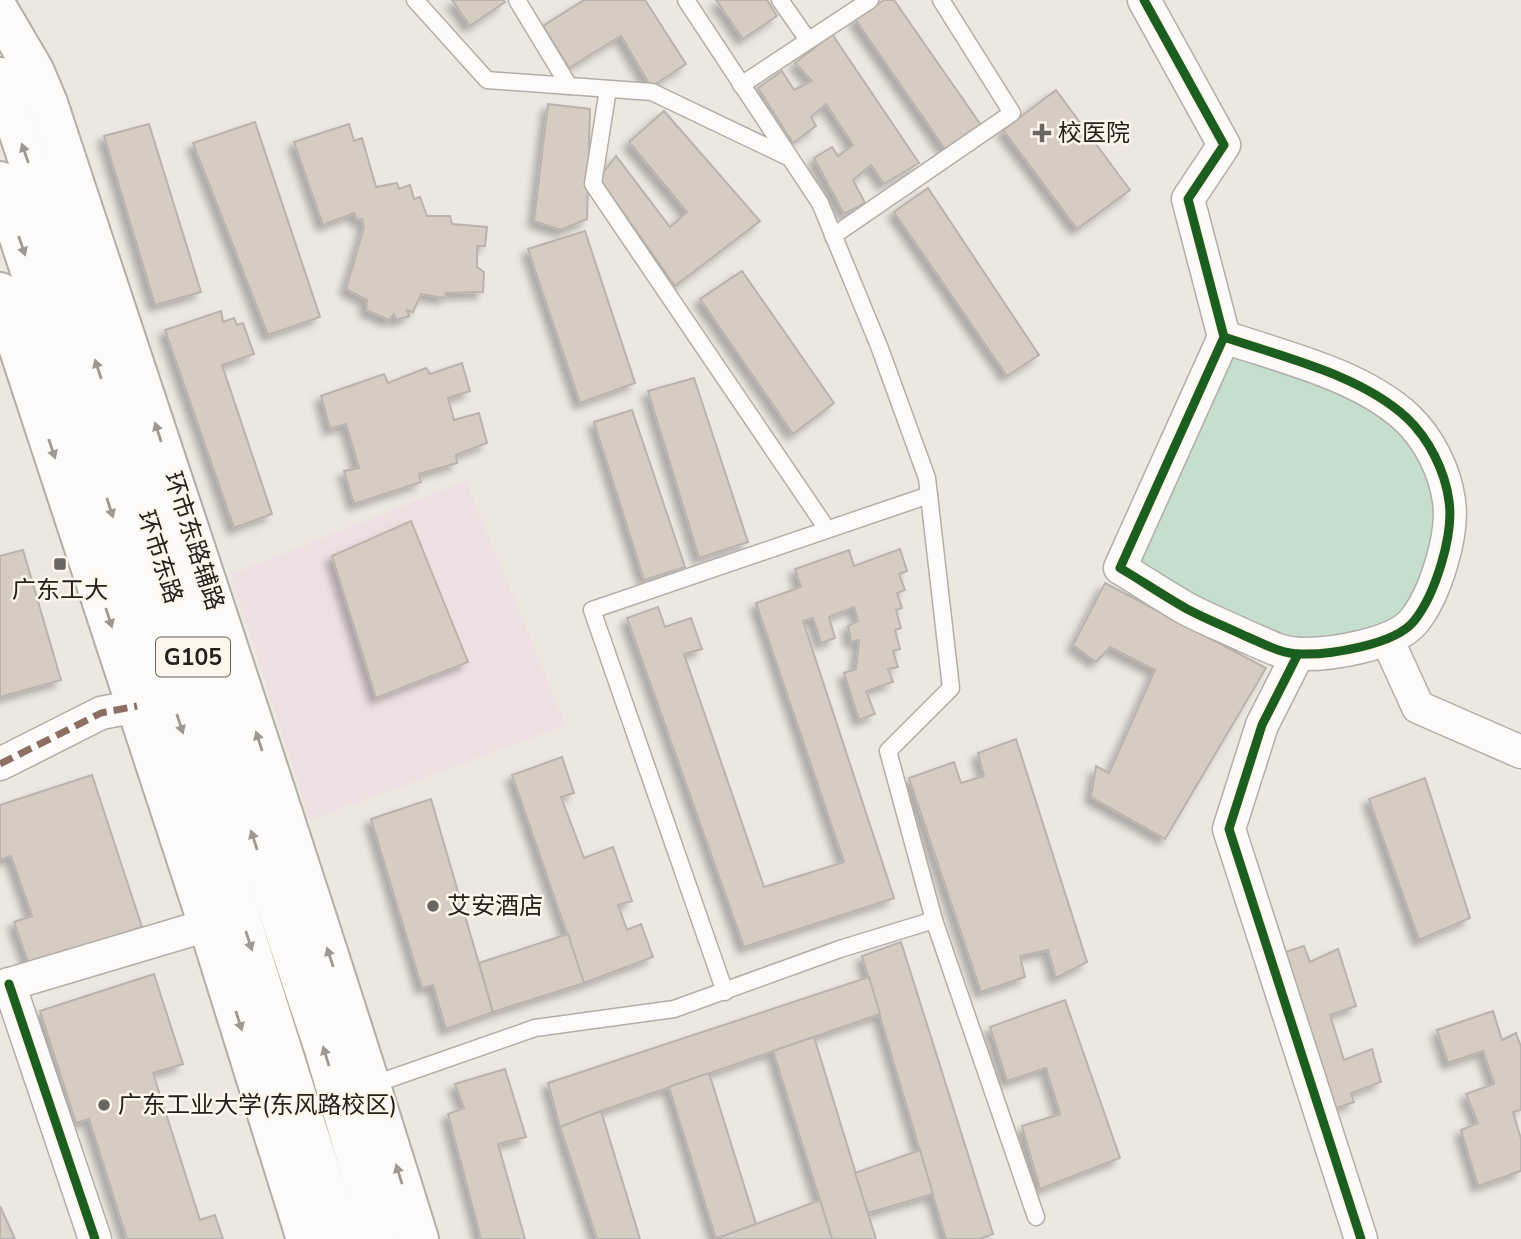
<svg xmlns="http://www.w3.org/2000/svg" width="1521" height="1239" font-family="'Nunito Sans','Noto Sans SC',sans-serif">
  <style>
    .industrial { fill: #eedfe3 }
    .green { fill: #c6decd }
    .building { fill: #d7ccc1; stroke: #b8b3ae; stroke-width: 2; filter: url(#shadow) }
    .lines { fill: none; stroke-linecap: round; stroke-linejoin: round }
    .service-casing { stroke: #b2ada8; stroke-width: 19 }
    .minor-casing { stroke: #b2ada8; stroke-width: 35 }
    .secondary-casing { stroke: #b2ada8; stroke-width: 42 }
    .trunk-casing { stroke: #b2ada8; stroke-width: 42 }
    .service { stroke: #fcfbfa; stroke-width: 16 }
    .minor { stroke: #fcfbfa; stroke-width: 32 }
    .secondary { stroke: #fcfbfa; stroke-width: 38 }
    .trunk { stroke: #fcfbfa; stroke-width: 38 }
    .quiet { stroke: #8d6e63; stroke-width: 7; stroke-dasharray: 14 7; stroke-linecap: butt }
    .cycleway-casing { stroke: #fef5eb; stroke-width: 13 }
    .cycleway { stroke: #1b5e20; stroke-width: 9 }
    .oneway { fill: #9b9896 }
    .poi-dot { fill: #6a6661; stroke: #fef5eb; stroke-width: 2.5 }
    .labels { text-anchor: middle; stroke-width: 5; stroke-linejoin: round; paint-order: stroke }
    .shield { fill: #fef5eb; stroke: #65605a; stroke-width: 2 }
    .shield-label { font-size: 23px; font-weight: bold; fill: #24201c }
    .poi-label { font-size: 24px; fill: #24201c; stroke: #fef5eb; text-anchor: start }
    .street-label { font-size: 24px; fill: #24201c; stroke: #fef5eb }
  </style>
  <defs>
    <filter id="shadow"><feDropShadow dx="-6" dy="6" stdDeviation="3.5" flood-color="#0004"/></filter>
  </defs>
  <rect width="100%" height="100%" fill="#ede7e1"/>
  <polygon class="industrial" points="466,481 566,725 310,820 231,575"/>
  <polygon class="green" points="1224,337 1375,394 1450,503 1413,623 1298,654 1120,568"/>
  <g class="building">
    <polygon points="452,0 503,0 505,2 470,26"/>
    <polygon points="584,0 645,0 686,64 651,87 621,36 569,68 543,26"/>
    <polygon points="716,0 767,0 777,16 743,39"/>
    <polygon points="884,0 894,0 983,128 947,152 855,19"/>
    <polygon points="832,34 919,163 884,184 871,165 853,180 865,203 844,214 814,158 832,147 838,156 853,145 826,104 811,117 816,126 793,143 758,88 782,71 794,90 812,81 795,63"/>
    <polygon points="1056,90 1130,190 1077,229 1003,130"/>
    <polygon points="548,104 590,109 587,219 561,230 534,221"/>
    <polygon points="664,111 760,221 675,286 599,178 616,156 670,227 687,212 629,142"/>
    <polygon points="255,122 320,317 268,335 193,143"/>
    <polygon points="149,124 201,292 155,305 104,136"/>
    <polygon points="349,124 354,141 362,138 376,187 397,183 399,189 410,185 414,199 420,197 427,216 450,216 452,224 487,227 485,246 477,246 477,267 484,272 483,292 446,293 445,298 421,294 413,312 407,310 409,316 396,320 394,314 389,320 366,310 367,300 346,289 364,227 362,219 357,220 354,213 323,225 294,142"/>
    <polygon points="928,188 1039,355 1007,376 894,212"/>
    <polygon points="585,231 635,383 580,403 528,249"/>
    <polygon points="742,271 834,403 793,434 700,299"/>
    <polygon points="221,311 223,322 234,318 237,325 243,323 254,354 222,365 272,514 234,528 165,330"/>
    <polygon points="462,363 470,391 448,398 454,420 479,413 487,443 456,455 457,463 419,474 421,482 354,504 344,471 359,468 346,424 330,429 321,396 384,374 388,383 426,368 430,374"/>
    <polygon points="694,378 748,542 699,558 648,391"/>
    <polygon points="632,410 685,567 644,580 594,422"/>
    <polygon points="411,521 468,662 376,698 332,556"/>
    <polygon points="900,549 907,571 899,574 905,590 897,593 902,608 896,610 901,628 895,630 900,649 893,651 898,667 888,669 893,682 866,691 875,714 859,720 844,673 856,669 859,640 851,642 848,626 858,621 854,607 829,617 835,638 821,643 813,618 803,621 894,898 744,947 627,618 658,607 665,627 691,618 702,649 684,654 764,887 844,862 756,603 801,587 795,569 849,550 854,566"/>
    <polygon points="23,550 61,680 0,697 0,556"/>
    <polygon points="1105,583 1266,668 1165,839 1091,797 1096,766 1109,773 1155,670 1110,647 1096,662 1073,645"/>
    <polygon points="1016,739 1087,962 1056,978 1048,950 1020,956 1025,977 981,992 909,778 954,762 961,783 984,776 978,753"/>
    <polygon points="562,757 574,793 561,797 584,858 613,847 632,901 618,905 627,930 641,924 653,957 584,983 512,775"/>
    <polygon points="92,775 142,927 29,965 14,922 32,916 11,856 0,860 0,805"/>
    <polygon points="1425,778 1470,918 1419,940 1369,799"/>
    <polygon points="431,799 493,1012 446,1029 433,985 422,988 371,819"/>
    <polygon points="568,934 584,983 493,1012 479,963"/>
    <polygon points="901,942 993,1234 979,1239 946,1239 862,956"/>
    <polygon points="1304,946 1310,962 1338,949 1356,1006 1330,1015 1344,1060 1372,1049 1381,1082 1351,1093 1354,1102 1330,1110 1277,955"/>
    <polygon points="154,974 183,1064 153,1073 200,1220 215,1215 223,1239 127,1239 89,1119 76,1123 40,1011"/>
    <polygon points="869,977 880,1014 601,1111 560,1127 548,1083"/>
    <polygon points="1065,1000 1120,1158 1040,1189 1022,1126 1060,1114 1046,1068 1007,1081 990,1027"/>
    <polygon points="1493,1011 1502,1040 1516,1033 1521,1047 1521,1110 1513,1112 1521,1139 1521,1171 1478,1186 1461,1130 1478,1123 1466,1094 1494,1084 1483,1051 1448,1063 1437,1030"/>
    <polygon points="814,1037 868,1213 876,1239 832,1239 773,1051"/>
    <polygon points="505,1069 526,1137 498,1144 525,1239 481,1239 448,1114 464,1108 455,1084"/>
    <polygon points="709,1073 756,1224 716,1239 669,1087"/>
    <polygon points="601,1111 640,1239 597,1239 560,1127"/>
    <polygon points="920,1150 933,1194 868,1213 855,1173"/>
    <polygon points="820,1200 832,1239 715,1239 756,1224"/>
    <polygon points="0,1206 15,1239 0,1239"/>
  </g>
  <g class="lines">
    <defs>
      <g id="service">
        <polyline points="415,0 487,80 652,92 788,157"/>
        <polyline points="517,0 569,86"/>
        <polyline points="686,0 820,203 879,346 927,478 951,688 888,751 934,920 1036,1217"/>
        <polyline points="780,0 808,40"/>
        <polyline points="741,85 870,0"/>
        <polyline points="608,89 593,184 827,529"/>
        <polyline points="833,236 1012,113 941,0"/>
        <polyline points="725,992 592,610 929,495"/>
        <polyline points="372,1085 535,1028 674,1009 840,949 934,920"/>
      </g>
      <g id="minor">
        <path d="M1144,0L1224,145L1188,199L1224,337L1120,568C1142,581 1164,596 1187,609C1206,619 1226,627 1245,636C1263,643 1280,654 1300,654C1329,655 1395,645 1414,621C1435,595 1454,535 1449,501C1445,471 1429,439 1407,418C1361,375 1283,357 1224,337"/>
        <polyline points="1387,639 1418,707 1521,752"/>
        <polyline points="1298,654 1262,725 1229,829 1361,1239"/>
        <polyline points="0,764 101,713 137,706"/>
        <polyline points="9,984 95,1239"/>
        <polyline points="0,987 208,925"/>
      </g>
      <g id="secondary">
        <path d="M0,12L34,70L48,103C173,482 301,859 419,1239"/>
        <polyline points="0,292 208,925 306,1239"/>
      </g>
      <g id="trunk">
        <polyline points="0,77 324,1049 380,1239"/>
        <polyline points="0,181 154,644 342,1239"/>
      </g>
    </defs>
    <use href="#service" class="service-casing"/>
    <use href="#minor" class="minor-casing"/>
    <use href="#secondary" class="secondary-casing"/>
    <use href="#trunk" class="trunk-casing"/>
    <use href="#service" class="service"/>
    <use href="#minor" class="minor"/>
    <use href="#secondary" class="secondary"/>
    <use href="#trunk" class="trunk"/>
    <polyline class="quiet" points="0,764 101,713 137,706"/>
    <defs>
      <g id="cycleway">
        <path d="M1144,0L1224,145L1188,199L1224,337L1120,568C1142,581 1164,596 1187,609C1206,619 1226,627 1245,636C1263,643 1280,654 1300,654C1329,655 1395,645 1414,621C1435,595 1454,535 1449,501C1445,471 1429,439 1407,418C1361,375 1283,357 1224,337"/>
        <polyline points="1298,654 1262,725 1229,829 1361,1239"/>
        <polyline points="9,984 95,1239"/>
      </g>
    </defs>
    <use href="#cycleway" class="cycleway-casing"/>
    <use href="#cycleway" class="cycleway"/>
  </g>
  <defs><path id="oneway-solid" d="M-6-.8H1V-3.2L6.5 0L1 3.2V.8H-6Z" transform="scale(1.75)"/></defs>
  <g class="oneway">
    <use href="#oneway-solid" transform="translate(25 153) rotate(-109)"/>
    <use href="#oneway-solid" transform="translate(22 246) rotate(71)"/>
    <use href="#oneway-solid" transform="translate(98 369) rotate(-108)"/>
    <use href="#oneway-solid" transform="translate(158 432) rotate(-108)"/>
    <use href="#oneway-solid" transform="translate(52 449) rotate(71)"/>
    <use href="#oneway-solid" transform="translate(110 508) rotate(72)"/>
    <use href="#oneway-solid" transform="translate(109 618) rotate(72)"/>
    <use href="#oneway-solid" transform="translate(180 724) rotate(72)"/>
    <use href="#oneway-solid" transform="translate(259 741) rotate(-108)"/>
    <use href="#oneway-solid" transform="translate(254 840) rotate(-108)"/>
    <use href="#oneway-solid" transform="translate(249 941) rotate(72)"/>
    <use href="#oneway-solid" transform="translate(330 957) rotate(-108)"/>
    <use href="#oneway-solid" transform="translate(239 1021) rotate(72)"/>
    <use href="#oneway-solid" transform="translate(326 1056) rotate(-107)"/>
    <use href="#oneway-solid" transform="translate(399 1174) rotate(-107)"/>
  </g>
  <g class="poi-dot">
    <path d="M1038.5 122.5h7v7h7v7h-7v7h-7v-7h-7v-7h7z"/>
    <rect x="53" y="557" width="14" height="14" rx="3.5"/>
    <circle cx="433" cy="906" r="7"/>
    <circle cx="104" cy="1105" r="7"/>
  </g>
  <g class="labels">
    <rect class="shield" x="156" y="637.5" width="74" height="39" rx="5"/>
    <g class="shield-label">
      <text x="193" y="665">G105</text>
    </g>
    <g class="poi-label">
      <text x="1058" y="141">校医院</text>
      <text x="60" y="598" text-anchor="middle">广东工大</text>
      <text x="447" y="914">艾安酒店</text>
      <text x="118" y="1113">广东工业大学(东风路校区)</text>
    </g>
    <g class="street-label">
      <text transform="translate(194 541) rotate(72)" y="8">环市东路辅路</text>
      <text transform="translate(160 557) rotate(72)" y="8">环市东路</text>
    </g>
  </g>
</svg>
